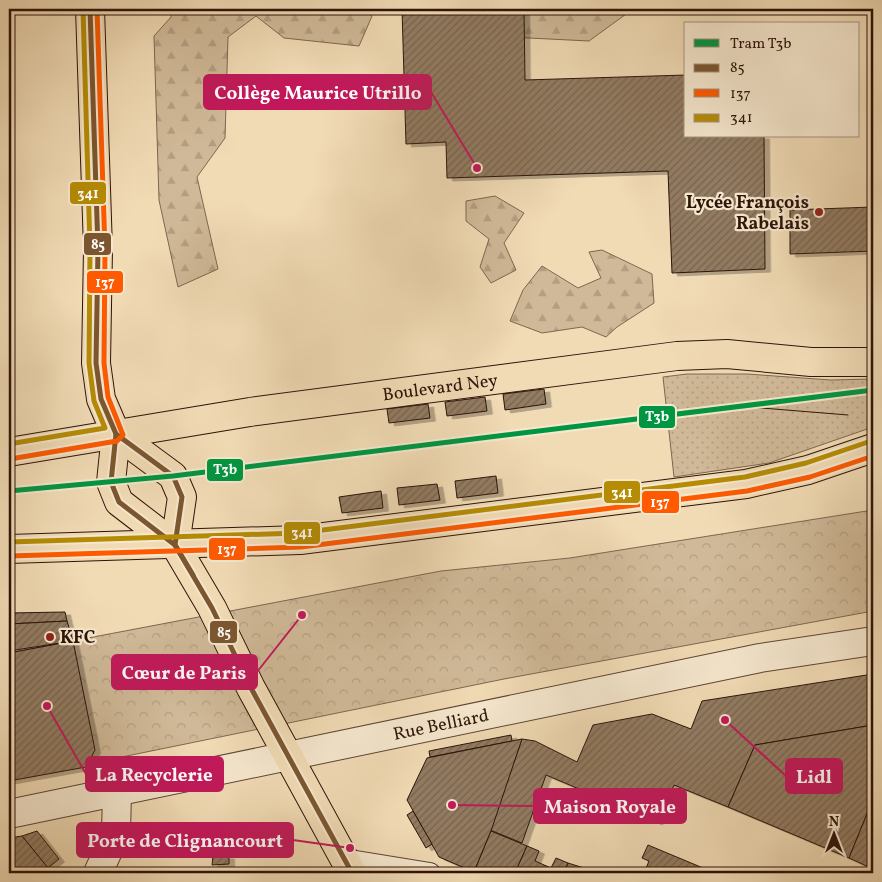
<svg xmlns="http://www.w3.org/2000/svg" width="882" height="882" font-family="Vollkorn,serif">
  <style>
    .grass { fill: url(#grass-dots); stroke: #7e6650 }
    .forest { fill: url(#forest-firs); stroke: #7e6650 }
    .park { fill: url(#park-crowns); stroke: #7e6650 }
    .building { fill: url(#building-hatch); stroke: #2c1309; filter: url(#shadow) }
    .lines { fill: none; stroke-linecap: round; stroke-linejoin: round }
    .lane-casing { stroke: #5d4534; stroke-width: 22 }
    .street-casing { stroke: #5d4534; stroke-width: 30 }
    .primary-casing { stroke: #2c1309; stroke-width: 30 }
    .lane { stroke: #f6e8cf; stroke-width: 20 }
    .street { stroke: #f6e8cf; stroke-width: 28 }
    .primary { stroke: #f1dbb5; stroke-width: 28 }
    .tram { stroke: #2c1309; stroke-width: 1 }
    .bus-1-casing { stroke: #f6e8cf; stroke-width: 9 }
    .bus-2-casing { stroke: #f6e8cf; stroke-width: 9 }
    .bus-3-casing { stroke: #f6e8cf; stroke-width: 9 }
    .bus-1 { stroke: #7c562f; stroke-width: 5 }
    .bus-2 { stroke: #ff5a00; stroke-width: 5 }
    .bus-3 { stroke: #b58c04; stroke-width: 5 }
    .tram-1-casing { stroke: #f6e8cf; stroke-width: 9 }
    .tram-1 { stroke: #009641; stroke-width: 5 }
    .poi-dot { fill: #8f2418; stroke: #f6e8cf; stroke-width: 2 }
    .labels { text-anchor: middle; stroke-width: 4.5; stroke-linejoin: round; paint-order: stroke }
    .poi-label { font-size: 18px; font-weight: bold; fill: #2c1309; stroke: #f6e8cf; text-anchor: end }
    .street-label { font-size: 18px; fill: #2c1309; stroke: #f6e8cf }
    .leader { fill: none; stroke: #c2185b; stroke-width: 2 }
    .callout-dot { fill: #c2185b; stroke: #f6e8cf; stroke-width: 2 }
    .callout { fill: #c2185b; stroke: #c2185b; stroke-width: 2 }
    .callout-label { font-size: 19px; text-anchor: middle; font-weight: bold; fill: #fff }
    .line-badge { stroke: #f6e8cf; stroke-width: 2 }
    .badge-label { font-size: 14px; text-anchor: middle; font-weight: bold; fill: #fff }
  </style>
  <defs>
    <pattern id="grass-dots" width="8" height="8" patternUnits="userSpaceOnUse" patternTransform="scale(1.25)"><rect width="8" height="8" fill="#d0b998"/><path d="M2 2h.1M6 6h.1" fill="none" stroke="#b39e82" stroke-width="1.8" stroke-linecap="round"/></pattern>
    <pattern id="forest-firs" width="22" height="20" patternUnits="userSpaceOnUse" patternTransform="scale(1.25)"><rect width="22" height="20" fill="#d0b998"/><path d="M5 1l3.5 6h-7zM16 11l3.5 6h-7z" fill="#b39e82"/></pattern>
    <pattern id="park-crowns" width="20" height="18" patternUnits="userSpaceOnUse" patternTransform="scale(1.25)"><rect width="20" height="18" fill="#d0b998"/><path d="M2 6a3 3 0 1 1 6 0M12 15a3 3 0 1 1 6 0" fill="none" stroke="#b39e82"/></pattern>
    <pattern id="building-hatch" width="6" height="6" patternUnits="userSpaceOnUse" patternTransform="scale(1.25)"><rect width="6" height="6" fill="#927b62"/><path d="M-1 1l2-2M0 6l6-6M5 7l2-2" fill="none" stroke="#77644f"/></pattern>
    <filter id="shadow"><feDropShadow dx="5.5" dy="3" stdDeviation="0" flood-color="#0004"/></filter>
  </defs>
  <rect width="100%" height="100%" fill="#f1dbb5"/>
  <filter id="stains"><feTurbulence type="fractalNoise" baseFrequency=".004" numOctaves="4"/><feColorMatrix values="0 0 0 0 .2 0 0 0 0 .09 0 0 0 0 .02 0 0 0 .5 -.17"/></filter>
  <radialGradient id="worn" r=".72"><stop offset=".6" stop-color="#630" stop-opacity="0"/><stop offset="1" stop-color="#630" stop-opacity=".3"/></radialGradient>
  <polygon class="grass" points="687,374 747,374 831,380 873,379 873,427 769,463 674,477 663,377"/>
  <g class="forest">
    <polygon points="171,9 365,9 372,16 359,46 284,38 256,16 228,37 225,138 197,177 218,269 178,287 159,200 154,36 171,17"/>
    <polygon points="487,9 633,9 589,41 489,36"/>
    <polygon points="495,196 524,213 504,243 516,270 491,283 480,267 489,239 466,221 466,201"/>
    <polygon points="602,250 652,274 654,303 617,327 606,337 582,327 542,333 510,321 523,290 542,266 578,288 601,278 589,252"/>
  </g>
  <polygon class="park" points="873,510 873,611 504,679 9,780 9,653 441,571 570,558"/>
  <g class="building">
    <polygon points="402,9 524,9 525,80 686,75 686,136 764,136 765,269 672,273 668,171 447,178 446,142 406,144"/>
    <polygon points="873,207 873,251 790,254 790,210"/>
    <polygon points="544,389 546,404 505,410 503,394"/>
    <polygon points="485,397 487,411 447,416 445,402"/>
    <polygon points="428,404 430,418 389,423 387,409"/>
    <polygon points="496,476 498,493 457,498 455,481"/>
    <polygon points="437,484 440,500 399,505 397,488"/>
    <polygon points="381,491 383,508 342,513 339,497"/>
    <polygon points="65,612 67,621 9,624 9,613"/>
    <polygon points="67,621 73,641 9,651 9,624"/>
    <polygon points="73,641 95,750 86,767 9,781 9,653"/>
    <polygon points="873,674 873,725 755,745 728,807 674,785 657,822 546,775 522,843 490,830 522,739 535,741 577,762 593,725 652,714 691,729 702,701"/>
    <polygon points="873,725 873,804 871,804 849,858 728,807 755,745"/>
    <polygon points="511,735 512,741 430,757 429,751"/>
    <polygon points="522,739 491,831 474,872 439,857 407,800 427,758"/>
    <polygon points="871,804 873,804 873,869 849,858"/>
    <polygon points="413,811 432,844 426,848 407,815"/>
    <polygon points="37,831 59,859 48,868 22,836"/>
    <polygon points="491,831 527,846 515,873 474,872"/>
    <polygon points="22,836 48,868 52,873 9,873 9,838"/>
    <polygon points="648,845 715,873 644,873 649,861 642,858"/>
    <polygon points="527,846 539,851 535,861 551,868 556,858 568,863 564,873 515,873"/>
    <polygon points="213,856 229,856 229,864 212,865"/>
    <polygon points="568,863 584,868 589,871 588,873 564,873"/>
  </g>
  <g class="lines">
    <defs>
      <polyline id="lane" points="344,859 430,873"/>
      <g id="street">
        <path id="s1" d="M9,814L760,658L873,641"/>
        <polyline points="98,873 116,833 117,792"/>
      </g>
      <g id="primary">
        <polyline points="90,9 98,249 96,363 101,399 116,434 111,482 119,502 175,545 212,608 251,688 352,873"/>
        <polyline points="116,434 173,476 182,497 175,545"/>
        <path id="s2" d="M9,452L250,412L677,356L727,354L811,362H873"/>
        <polyline points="9,549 300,540 746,484 808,470 873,448"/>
      </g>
    </defs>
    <use href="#lane" class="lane-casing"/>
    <use href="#street" class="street-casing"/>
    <use href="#primary" class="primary-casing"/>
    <use href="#lane" class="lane"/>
    <use href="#street" class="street"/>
    <use href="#primary" class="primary"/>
    <polyline class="tram" points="737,406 848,415"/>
    <defs>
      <g id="bus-1">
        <polyline points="90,9 98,249 96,363 101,399 116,434 111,482 119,502 175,545 212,608 251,688 352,873"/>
        <polyline points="116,434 173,476 182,497 175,545 193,575"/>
      </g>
      <g id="bus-2">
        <polyline points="10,459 117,441 123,435 108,397 104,363 105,249 97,9"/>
        <polyline points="9,556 301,547 747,491 810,477 873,456"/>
      </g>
      <g id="bus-3">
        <polyline points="9,444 105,428 94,401 89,363 90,249 83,9"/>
        <polyline points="9,542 299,533 745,477 806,463 871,441"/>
      </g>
    </defs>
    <use href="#bus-1" class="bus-1-casing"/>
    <use href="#bus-2" class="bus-2-casing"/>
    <use href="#bus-3" class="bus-3-casing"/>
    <use href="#bus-1" class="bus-1"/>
    <use href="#bus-2" class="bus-2"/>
    <use href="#bus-3" class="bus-3"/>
    <defs>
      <polyline id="tram-1" points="9,491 173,476 873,390"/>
    </defs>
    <use href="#tram-1" class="tram-1-casing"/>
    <use href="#tram-1" class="tram-1"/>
  </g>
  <g class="poi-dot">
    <circle cx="819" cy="212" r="5"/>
    <circle cx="50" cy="637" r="5"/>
  </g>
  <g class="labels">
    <g class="poi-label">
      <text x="809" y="208">Lycée François<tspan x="809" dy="21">Rabelais</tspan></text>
      <text x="60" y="643" text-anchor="start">KFC</text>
    </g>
    <g class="street-label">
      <text dy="6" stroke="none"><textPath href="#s2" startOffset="436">Boulevard Ney</textPath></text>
      <text dy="6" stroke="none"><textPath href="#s1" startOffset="441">Rue Belliard</textPath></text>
    </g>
  </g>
  <path class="leader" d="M477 168L431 92M302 615L257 672M47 706L86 774M725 720L786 776M452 805L534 806M350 848L293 840"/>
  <g class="callout-dot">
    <circle cx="477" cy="168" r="5"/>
    <circle cx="302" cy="615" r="5"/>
    <circle cx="47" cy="706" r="5"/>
    <circle cx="725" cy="720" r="5"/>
    <circle cx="452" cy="805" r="5"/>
    <circle cx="350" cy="848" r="5"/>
  </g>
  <g class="callout">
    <rect x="204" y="75" width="227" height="34" rx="5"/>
    <rect x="112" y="655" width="145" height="34" rx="5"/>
    <rect x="86" y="757" width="137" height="34" rx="5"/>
    <rect x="786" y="759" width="56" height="34" rx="5"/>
    <rect x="534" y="789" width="152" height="34" rx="5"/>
    <rect x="77" y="823" width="216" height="34" rx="5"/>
  </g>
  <g class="callout-label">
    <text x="318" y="99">Collège Maurice Utrillo</text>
    <text x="184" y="679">Cœur de Paris</text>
    <text x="154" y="781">La Recyclerie</text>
    <text x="814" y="783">Lidl</text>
    <text x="610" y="813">Maison Royale</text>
    <text x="185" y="847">Porte de Clignancourt</text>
  </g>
  <g class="line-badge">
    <rect x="69" y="181" width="38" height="24" rx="5" fill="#b58c04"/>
    <rect x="83" y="232" width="29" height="24" rx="5" fill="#7c562f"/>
    <rect x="86" y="270" width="38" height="24" rx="5" fill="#ff5a00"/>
    <rect x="638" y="405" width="38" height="24" rx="5" fill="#009641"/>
    <rect x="206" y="458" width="38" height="24" rx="5" fill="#009641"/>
    <rect x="603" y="480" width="38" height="24" rx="5" fill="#b58c04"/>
    <rect x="641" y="490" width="39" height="24" rx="5" fill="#ff5a00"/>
    <rect x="283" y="521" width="38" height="24" rx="5" fill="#b58c04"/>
    <rect x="208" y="537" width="38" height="24" rx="5" fill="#ff5a00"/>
    <rect x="209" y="620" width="29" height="24" rx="5" fill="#7c562f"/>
  </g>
  <g class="badge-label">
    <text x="88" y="198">341</text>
    <text x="98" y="249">85</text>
    <text x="105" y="287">137</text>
    <text x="657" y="421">T3b</text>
    <text x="225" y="474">T3b</text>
    <text x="622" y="497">341</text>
    <text x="660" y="507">137</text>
    <text x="302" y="537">341</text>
    <text x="227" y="554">137</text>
    <text x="224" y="637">85</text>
  </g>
  <rect width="882" height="882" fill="none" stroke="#f1dbb5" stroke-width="30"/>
  <rect x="10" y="10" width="862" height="862" fill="none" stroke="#2c1309" stroke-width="2.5"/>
  <rect x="15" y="15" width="852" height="852" fill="none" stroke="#2c1309"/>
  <rect x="684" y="22" width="175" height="115" fill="#f6e8cf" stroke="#a59380"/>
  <rect x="694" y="39" width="25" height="8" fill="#009641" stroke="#a59380"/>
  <text x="730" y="48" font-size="15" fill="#2c1309">Tram T3b</text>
  <rect x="694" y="64" width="25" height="8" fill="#7c562f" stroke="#a59380"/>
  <text x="730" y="72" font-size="15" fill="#2c1309">85</text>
  <rect x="694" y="89" width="25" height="8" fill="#ff5a00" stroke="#a59380"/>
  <text x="730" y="98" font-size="15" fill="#2c1309">137</text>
  <rect x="694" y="114" width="25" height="8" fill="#b58c04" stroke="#a59380"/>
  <text x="730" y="122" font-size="15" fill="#2c1309">341</text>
  <g transform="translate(834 834)" stroke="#f6e8cf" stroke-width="4" paint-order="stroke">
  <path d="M0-4L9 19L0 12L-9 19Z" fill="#2c1309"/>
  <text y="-8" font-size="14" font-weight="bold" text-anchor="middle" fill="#2c1309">N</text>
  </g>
  <rect width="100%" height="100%" filter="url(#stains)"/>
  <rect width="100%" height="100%" fill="url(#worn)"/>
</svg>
